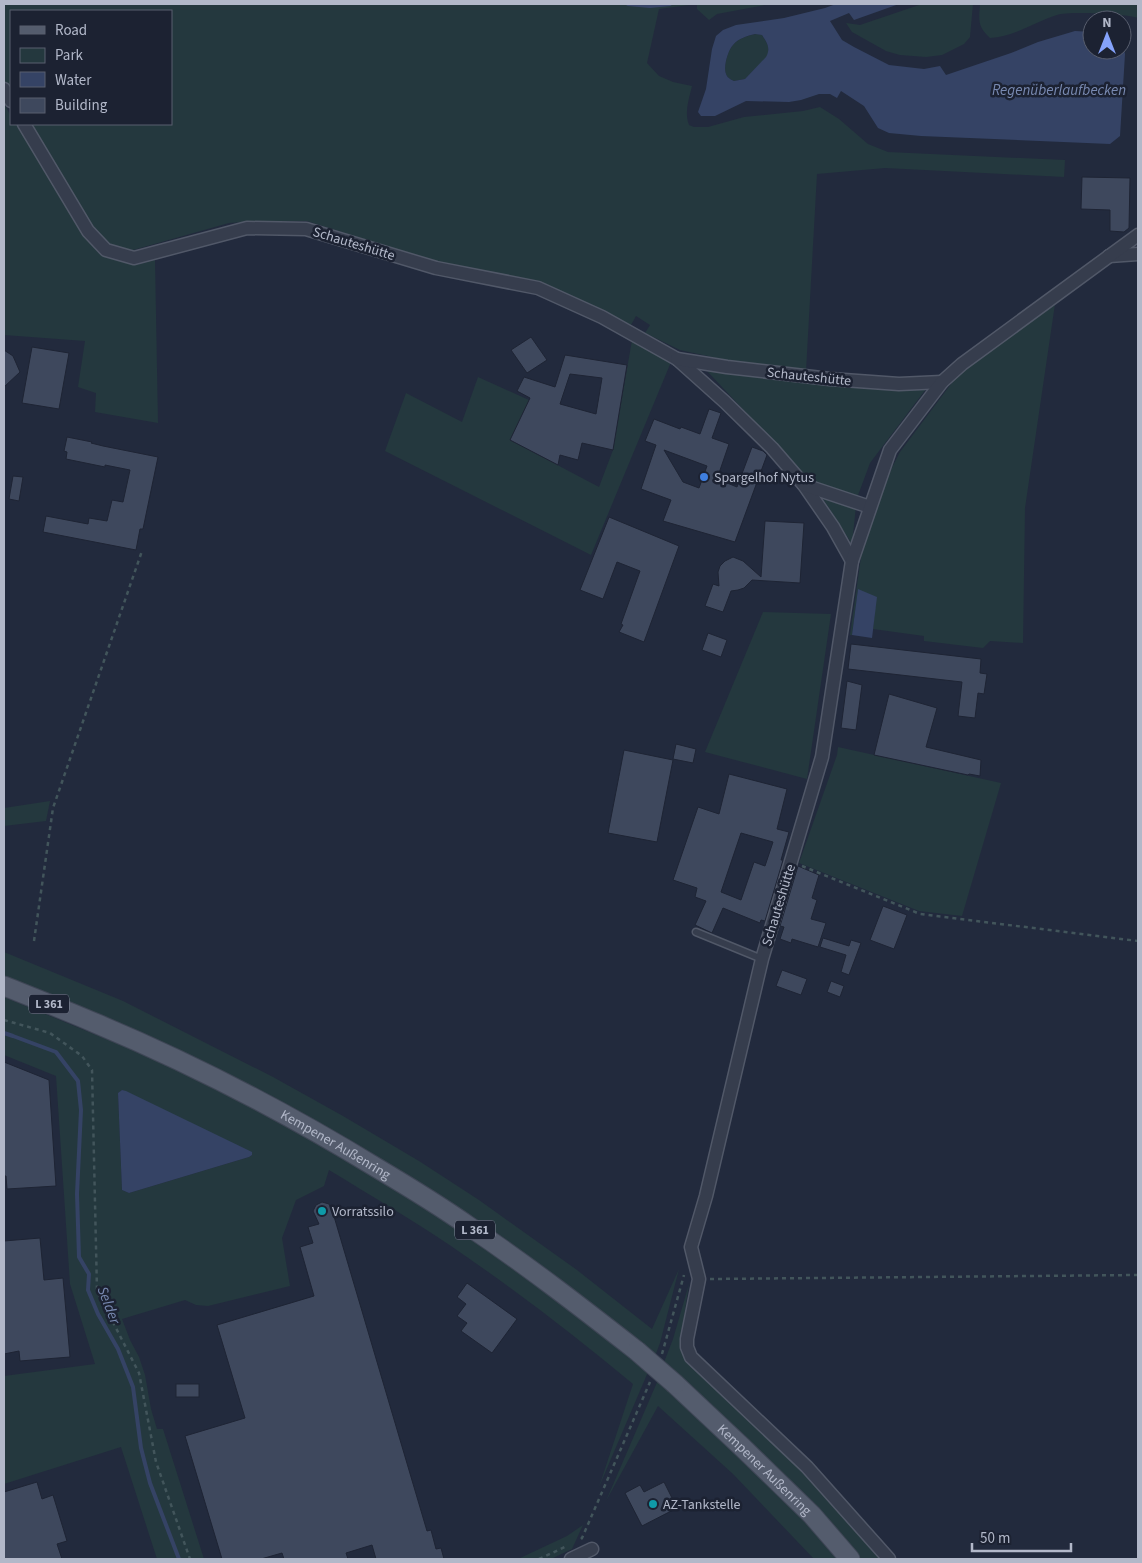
<svg xmlns="http://www.w3.org/2000/svg" width="1142" height="1563" font-family="'Source Sans 3',sans-serif">
  <style>
    .green { fill: #24383e; fill-rule: evenodd }
    .water { fill: #354365; fill-rule: evenodd }
    .lines { fill: none; stroke-linecap: round; stroke-linejoin: round }
    .stream { stroke: #354365; stroke-width: 4 }
    .building { fill: #3e485d; stroke: #1e2434; fill-rule: evenodd }
    .service-casing { stroke: #515868; stroke-width: 9 }
    .minor-casing { stroke: #515868; stroke-width: 15 }
    .primary-casing { stroke: #3f4656; stroke-width: 21 }
    .path { stroke: #42555b; stroke-width: 2.5; stroke-dasharray: 4 4; stroke-linecap: butt }
    .service { stroke: #363d4d; stroke-width: 6 }
    .minor { stroke: #363d4d; stroke-width: 12 }
    .primary { stroke: #545c6d; stroke-width: 19 }
    .primary-bridge-casing { stroke: #3f4656; stroke-width: 21; stroke-linecap: butt }
    .primary-bridge { stroke: #545c6d; stroke-width: 19 }
    .shop-dot { fill: #3f7fe0; stroke: #1c2232; stroke-width: 2 }
    .culture-dot { fill: #0f9aa8; stroke: #1c2232; stroke-width: 2 }
    .labels { text-anchor: middle; stroke-width: 5; stroke-linejoin: round; paint-order: stroke }
    .shield { fill: #1c2232; stroke: #858b9c; stroke-width: 1 }
    .shield-label { font-size: 12px; font-weight: bold; fill: #b2b8c9 }
    .street-label { font-size: 14px; fill: #b2b8c9; stroke: #1c2232 }
    .poi-label { font-size: 14px; fill: #b2b8c9; stroke: #1c2232; text-anchor: start }
    .water-label { font-size: 15px; font-style: italic; fill: #798ab2; stroke: #1c2232 }
  </style>
  <rect width="100%" height="100%" fill="#222a3d"/>
  <g class="green">
    <path d="M4,4H770L717,14L709,20L697,9V4L659,9L647,63L659,76L673,82L692,86C689,99 684,112 689,125L694,127H708L744,117L803,111L820,107L839,119L868,144L888,152L1065,160L1064,177L885,168L817,174L806,371L744,364L680,350L645,333L650,325L636,316L631,325L548,285L426,259L307,221H261L229,223L126,252L114,247L92,229L28,124H171V11H11V96L4,81Z"/>
    <polygon points="922,4 973,4 970,37 964,44 942,55 926,57 900,55 886,51 852,32 846,23 860,25"/>
    <path d="M980,4H1138V18C1127,14 1068,11 1057,15C1034,22 1014,37 990,38C977,26 979,20 980,4Z"/>
    <path d="M756,34L762,35C767,43 771,48 767,57L745,79L734,81C733,81 727,77 727,76C722,69 728,50 733,45C739,38 747,36 756,34Z"/>
    <polygon points="4,104 11,116 11,124 16,124 85,234 102,252 136,265 155,260 158,423 95,412 96,393 78,387 85,341 4,335"/>
    <polygon points="1055,304 1025,508 1023,643 990,641 983,648 924,641 924,636 873,629 876,597 858,590 852,635 850,635 862,550 882,487 900,452 957,376"/>
    <polygon points="632,340 671,362 591,555 385,451 406,393 462,422 478,377 529,400 510,440 599,487 613,450"/>
    <polygon points="707,371 743,373 804,381 926,389 870,463 857,498 813,484"/>
    <polygon points="820,494 856,506 852,544"/>
    <polygon points="763,612 831,614 807,779 705,752"/>
    <polygon points="838,747 1001,783 962,916 919,911 799,863 837,755"/>
    <polygon points="50,801 46,821 4,826 4,808"/>
    <polygon points="4,952 123,1001 273,1077 343,1116 419,1161 479,1200 577,1270 652,1329 679,1269 660,1343 654,1359 564,1282 528,1257 117,1023 4,976"/>
    <path d="M4,997L174,1067L334,1150L492,1251L589,1322L648,1372L599,1487L633,1384C574,1335 514,1289 451,1246C411,1219 370,1195 329,1170L324,1186L296,1200L282,1238L290,1286L208,1306L196,1305L185,1300L122,1319L130,1340L139,1357L145,1375L151,1409L157,1429H163L204,1559H157L121,1447L4,1484V1376L95,1364L70,1284L56,1076L4,1055ZM122,1090L252,1155L249,1157L129,1193L122,1190L118,1093Z"/>
    <polygon points="689,1284 683,1324 681,1350 686,1360 804,1470 885,1559 861,1559 795,1489 663,1365 673,1339"/>
    <polygon points="658,1380 778,1491 840,1559 814,1559 733,1474 658,1406 606,1501"/>
    <polygon points="583,1525 572,1549 551,1559 518,1559 567,1536"/>
  </g>
  <g class="water">
    <path d="M836,4H899L854,20L849,13L830,21L842,40L854,47L889,65L924,69L940,66L946,75L1011,53L1038,42L1075,31L1092,32V50H1122V41L1125,54L1120,136L1110,144L921,136L889,133L878,128L864,106L841,91L837,98L830,94H819L801,100L789,102L746,101L715,116H701L698,112L706,89L712,49L716,36L723,30L736,25L784,18L825,8ZM755,34L762,35C767,43 771,48 766,57L745,79L734,81C733,81 727,77 727,76C722,69 728,50 733,45C739,38 747,36 755,34Z"/>
    <polygon points="858,589 877,597 872,638 852,635"/>
    <polygon points="122,1090 126,1091 252,1152 252,1155 249,1157 129,1193 122,1190 118,1093"/>
  </g>
  <g class="lines">
    <g class="stream">
      <polyline points="628,4 650,6 670,4"/>
      <polyline points="4,1033 13,1036 56,1052 78,1081 81,1110 77,1194 79,1257 89,1274 88,1290 98,1314 118,1349 133,1387 141,1448 150,1483 179,1559"/>
    </g>
  </g>
  <g class="building">
    <polygon points="1082,177 1130,178 1129,228 1124,232 1110,231 1110,210 1081,209"/>
    <polygon points="531,337 547,360 527,373 511,350"/>
    <polygon points="32,347 69,353 59,409 22,403"/>
    <polygon points="4,350 13,356 20,372 4,387"/>
    <path d="M565,355L627,365L613,450L582,443L578,460L560,455L558,465L510,440L530,398L517,391L524,377L555,387ZM570,374L602,378L596,414L560,404Z"/>
    <path d="M709,409L721,413L712,438L729,444L717,479L737,487L752,447L763,451L767,455L735,542L663,521L671,500L641,489L656,445L645,441L654,419L680,429L681,427L700,434ZM664,450L707,466L699,488L683,482Z"/>
    <polygon points="67,437 92,442 91,443 103,446 158,457 143,529 140,529 136,550 43,532 46,516 88,524 89,518 107,521 112,500 123,502 130,470 105,465 105,467 66,459 67,452 64,451"/>
    <polygon points="13,476 23,477 19,501 9,499"/>
    <polygon points="609,517 679,546 644,642 619,632 623,625 621,624 640,571 617,562 603,599 580,590"/>
    <polygon points="765,521 804,523 800,583 752,580 744,588 738,590 731,591 723,612 705,606 713,584 719,586 718,572 720,566 725,561 733,557 743,561 761,577"/>
    <polygon points="708,633 727,640 721,657 702,650"/>
    <polygon points="851,644 981,659 980,673 987,674 984,694 978,693 975,718 958,716 962,682 848,669"/>
    <polygon points="847,681 862,685 856,730 841,728"/>
    <polygon points="889,694 937,708 926,747 981,760 980,776 969,774 968,775 874,755"/>
    <polygon points="676,744 696,749 693,763 673,759"/>
    <polygon points="624,750 673,760 657,842 608,833"/>
    <path d="M729,774L787,789L777,829L789,832L781,860H783L765,921L761,920L760,923L723,908L712,933L695,925L706,901L695,897L697,888L673,880L698,807L719,814ZM741,833L773,842L765,866L754,862L741,900L721,892Z"/>
    <polygon points="798,866 819,875 812,898 817,900 811,919 826,923 818,947 792,939 791,943 780,939 784,927 780,926"/>
    <polygon points="883,906 907,915 894,949 870,940"/>
    <polygon points="823,938 849,946 851,940 861,943 849,975 841,972 846,955 820,947"/>
    <polygon points="782,970 807,979 801,995 776,986"/>
    <polygon points="831,981 844,986 840,997 827,992"/>
    <polygon points="4,1062 49,1080 56,1186 7,1189 6,1176 4,1176"/>
    <polygon points="322,1202 329,1204 333,1213 427,1531 431,1530 436,1549 441,1548 444,1559 376,1559 372,1545 346,1553 348,1559 284,1559 282,1553 261,1559 222,1559 185,1436 245,1418 217,1325 314,1296 300,1247 313,1243 308,1227 319,1224 313,1211 316,1205"/>
    <polygon points="40,1238 44,1280 63,1278 70,1357 20,1361 19,1351 4,1354 4,1241"/>
    <polygon points="467,1283 517,1319 492,1353 461,1331 467,1323 457,1316 466,1304 457,1297"/>
    <rect x="176" y="1384" width="23" height="13"/>
    <polygon points="37,1482 42,1499 53,1495 67,1541 57,1544 62,1559 4,1559 4,1492"/>
    <polygon points="664,1482 677,1508 642,1526 625,1493 640,1485 644,1492"/>
  </g>
  <g class="lines">
    <defs>
      <polyline id="service" points="696,932 762,959"/>
      <g id="minor">
        <polyline points="4,89 11,101"/>
        <polyline points="24,124 88,231 106,250 134,258 247,228 306,229 436,268 538,288 602,317 677,359 725,402 772,448 804,485 833,527 852,561"/>
        <polyline points="1109,256 1138,254"/>
        <polyline points="677,359 727,367 830,379 899,384 942,382"/>
        <polyline points="804,485 870,507"/>
        <polyline points="571,1559 592,1549"/>
        <polyline points="889,1559 807,1467 691,1357 687,1347 687,1339 699,1279 691,1247 706,1196 762,959 822,757 852,561 890,450 942,382 962,364 1138,235"/>
      </g>
      <g id="primary">
        <path id="s1" d="M4,986C34,998 65,1010 95,1023C193,1064 287,1113 377,1168C409,1187 440,1206 470,1227C528,1266 582,1308 637,1351"/>
        <path id="s2" d="M675,1384L742,1447L812,1515L850,1559"/>
      </g>
    </defs>
    <use href="#service" class="service-casing"/>
    <use href="#minor" class="minor-casing"/>
    <use href="#primary" class="primary-casing"/>
    <g class="path">
      <polyline points="802,866 920,914 1138,941"/>
      <polyline points="34,941 53,808 142,551"/>
      <polyline points="4,1020 50,1033 82,1056 92,1070 97,1291 139,1373 156,1462 190,1559"/>
      <polyline points="710,1279 1138,1275"/>
      <polyline points="662,1354 684,1275"/>
      <polyline points="581,1539 582,1538 650,1382"/>
      <polyline points="539,1559 567,1546"/>
    </g>
    <use href="#service" class="service"/>
    <use href="#minor" class="minor"/>
    <use href="#primary" class="primary"/>
    <defs>
      <polyline id="primary-bridge" points="637,1351 675,1384"/>
    </defs>
    <use href="#primary-bridge" class="primary-bridge-casing"/>
    <use href="#primary-bridge" class="primary-bridge"/>
  </g>
  <circle class="shop-dot" cx="704" cy="477" r="5"/>
  <g class="culture-dot">
    <circle cx="322" cy="1211" r="5"/>
    <circle cx="653" cy="1504" r="5"/>
  </g>
  <g class="labels">
    <g class="shield">
      <rect x="29" y="994.5" width="40" height="19" rx="4"/>
      <rect x="455" y="1220.5" width="40" height="19" rx="4"/>
    </g>
    <g class="shield-label">
      <text x="49" y="1008">L 361</text>
      <text x="475" y="1234">L 361</text>
    </g>
    <g class="street-label">
      <text transform="translate(354 243) rotate(17)" y="5">Schauteshütte</text>
      <text transform="translate(809 376) rotate(6)" y="5">Schauteshütte</text>
      <text transform="translate(778 905) rotate(-73)" y="5">Schauteshütte</text>
      <text dy="5" stroke="none"><textPath href="#s1" startOffset="368">Kempener Außenring</textPath></text>
      <text dy="5" stroke="none"><textPath href="#s2" startOffset="124">Kempener Außenring</textPath></text>
    </g>
    <g class="poi-label">
      <text x="714" y="482">Spargelhof Nytus</text>
      <text x="332" y="1216">Vorratssilo</text>
      <text x="663" y="1509">AZ-Tankstelle</text>
    </g>
    <g class="water-label">
      <text x="1059" y="95">Regenüberlaufbecken</text>
      <text transform="translate(109 1305) rotate(69)" y="5">Selder</text>
    </g>
  </g>
  <rect width="1142" height="1563" fill="none" stroke="#b2b8c9" stroke-width="10"/>
  <rect x="10" y="10" width="162" height="115" fill="#1c2232" stroke="#585e6e"/>
  <rect x="20" y="26" width="25" height="8" fill="#545c6d" stroke="#585e6e"/>
  <text x="55" y="35" font-size="15" fill="#b2b8c9">Road</text>
  <rect x="20" y="48" width="25" height="15" fill="#24383e" stroke="#585e6e"/>
  <text x="55" y="60" font-size="15" fill="#b2b8c9">Park</text>
  <rect x="20" y="72" width="25" height="15" fill="#354365" stroke="#585e6e"/>
  <text x="55" y="85" font-size="15" fill="#b2b8c9">Water</text>
  <rect x="20" y="98" width="25" height="15" fill="#3e485d" stroke="#585e6e"/>
  <text x="55" y="110" font-size="15" fill="#b2b8c9">Building</text>
  <g transform="translate(1107 35)"><circle r="24" fill="#1c2232" stroke="#585e6e"/>
  <path d="M0-4L9 19L0 12L-9 19Z" fill="#85a3fb"/>
  <text y="-8" font-size="14" font-weight="bold" text-anchor="middle" fill="#b2b8c9">N</text>
  </g>
  <path d="M972 1543v8h99v-8" fill="none" stroke="#b2b8c9" stroke-width="2.5"/>
  <text x="980" y="1543" font-size="15" fill="#b2b8c9" stroke="#1c2232" stroke-width="4" paint-order="stroke">50 m</text>
</svg>
